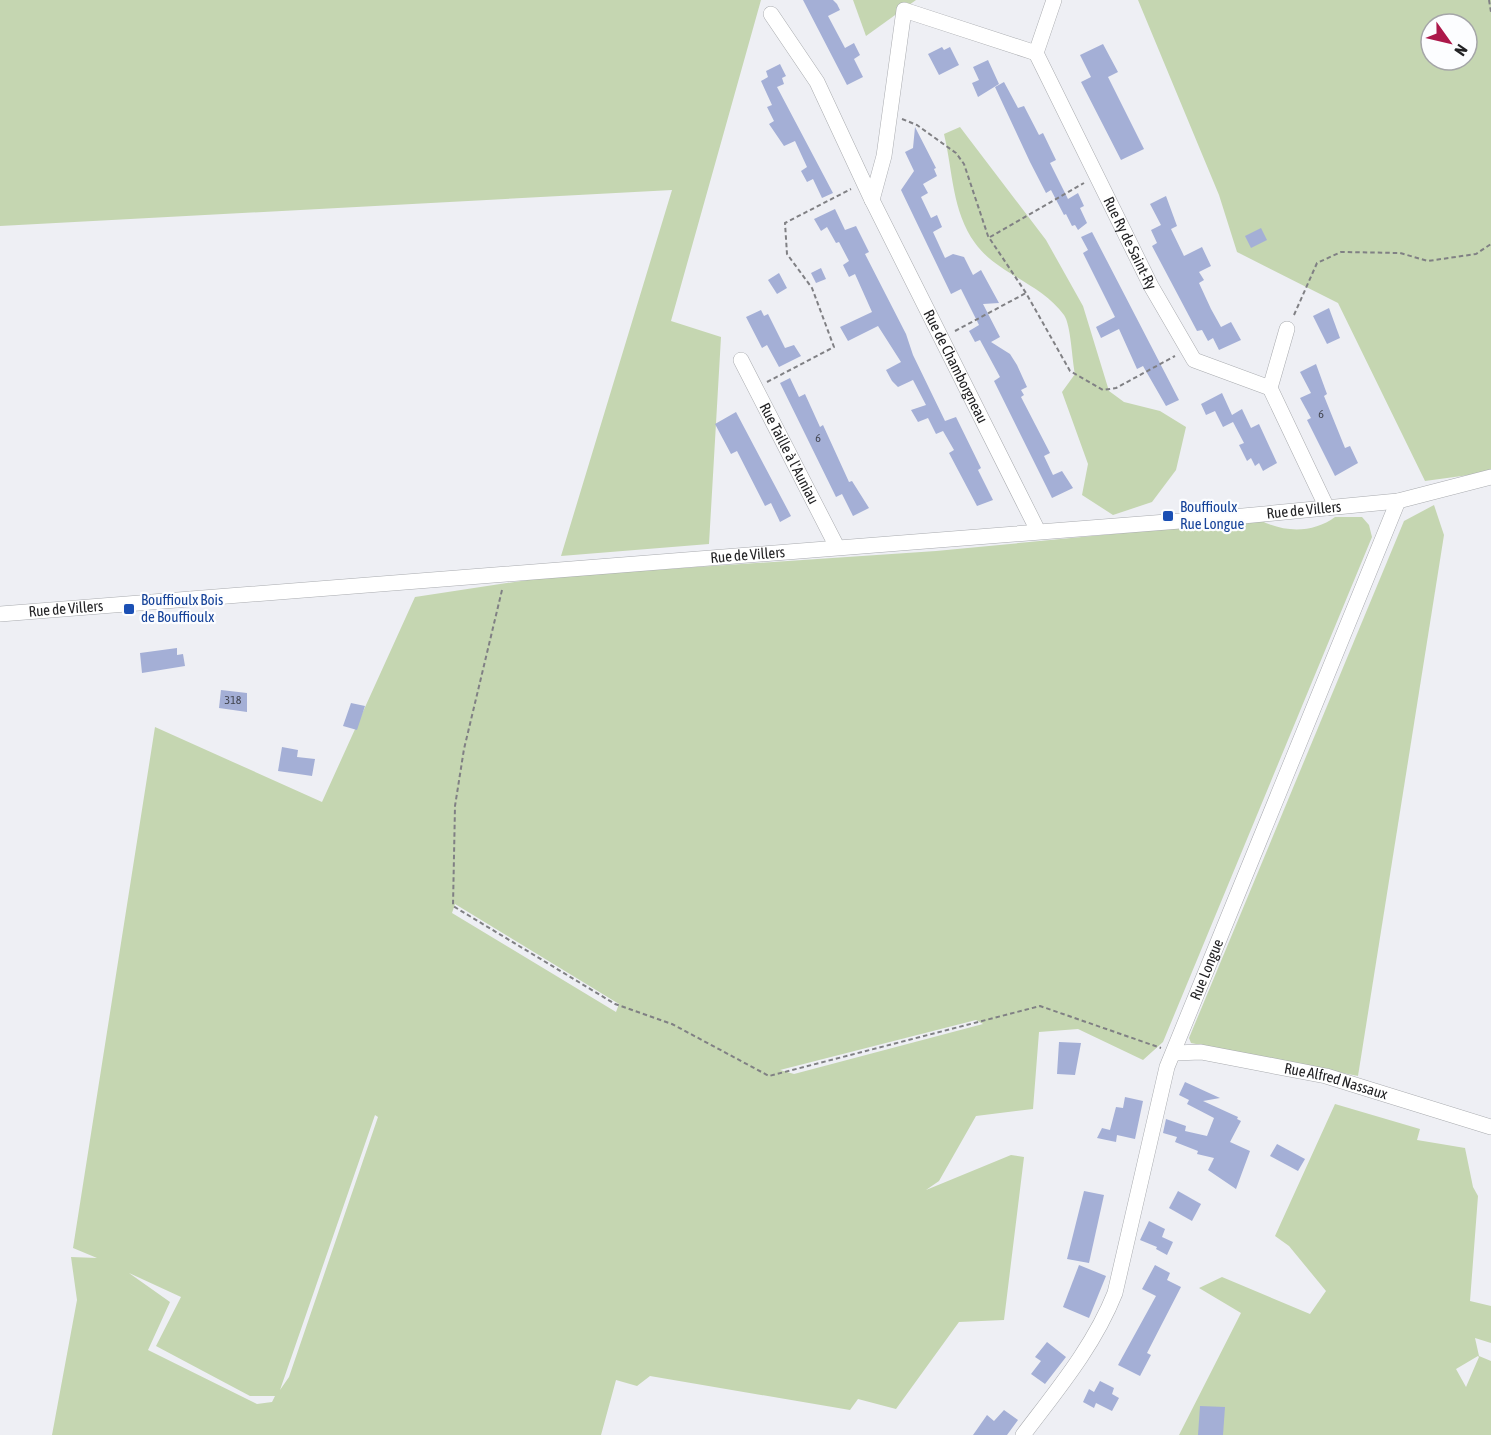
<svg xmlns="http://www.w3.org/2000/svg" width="1491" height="1435" font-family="'Asap Condensed',sans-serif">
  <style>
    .green { fill: #c5d6b1; fill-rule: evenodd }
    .building { fill: #a4afd6 }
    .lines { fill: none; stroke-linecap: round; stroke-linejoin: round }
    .minor-casing { stroke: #a9abaf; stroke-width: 16 }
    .path { stroke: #808084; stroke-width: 2; stroke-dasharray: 4.5 3; stroke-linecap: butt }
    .minor { stroke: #fff; stroke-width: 15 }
    .transit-dot { fill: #1a4fb4; stroke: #fcfdff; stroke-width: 2 }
    .labels { text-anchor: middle; stroke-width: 4.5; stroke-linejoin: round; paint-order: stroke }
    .number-label { font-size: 12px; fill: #434651 }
    .street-label { font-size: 15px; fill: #232325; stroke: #fcfdff }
    .transit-label { font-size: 15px; fill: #164399; stroke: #fcfdff; text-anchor: start }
  </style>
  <rect width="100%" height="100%" fill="#eeeff4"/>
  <g class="green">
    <polygon points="0,0 761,0 671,321 721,337 709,544 561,556 672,190 0,226"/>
    <polygon points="853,0 916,0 866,36"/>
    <path d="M1138,0H1491V472L1425,481L1338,303L1237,252L1219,195ZM1431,24H1467V60H1431Z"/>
    <path d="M960,127L1046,240L1083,306L1109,391L1124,402L1160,411L1186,427L1176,470L1152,502L1113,515L1082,495L1088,464L1062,392L1075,374C1072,360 1071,325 1064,315C1041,283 997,274 975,243C952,211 953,172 944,134Z"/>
    <polygon points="1434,505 1444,535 1358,1076 1191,1043 1189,1038 1404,521"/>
    <path d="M1335,517H1362L1369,525L1372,537L1163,1042L1143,1060L1078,1029L1039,1032L1033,1109L976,1116L939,1181L926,1190L1011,1155L1024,1157L1004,1320L959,1322L896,1409L858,1399L850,1410L650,1376L637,1386L616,1380L601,1435H52L77,1300L71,1257L97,1258L73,1248L155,727L322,802L415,597L547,577L936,551L1260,520C1284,533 1314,533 1335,517ZM455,904L619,1004L616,1012L452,913ZM976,1020L983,1024L794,1074L780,1070ZM375,1115L378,1117L289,1377L280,1390ZM129,1273L181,1297L156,1346L250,1396H275L272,1402L257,1404L148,1350L170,1302Z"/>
    <path d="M1335,1104L1420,1129L1417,1140L1465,1148L1473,1187L1478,1196L1470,1301L1491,1306V1343L1475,1338L1479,1356L1491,1361V1435H1179L1241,1313L1199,1288L1222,1277L1310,1314L1326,1291L1289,1246L1275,1236ZM1478,1356L1479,1357L1466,1387L1456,1369Z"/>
  </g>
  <g class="building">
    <polygon points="803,0 833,0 837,4 840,10 828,16 845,48 854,43 860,55 854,59 863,77 847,85"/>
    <polygon points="1103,44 1118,72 1108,77 1144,149 1121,160 1081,82 1091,77 1080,55"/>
    <polygon points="942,47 944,50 950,47 959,65 939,75 928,54"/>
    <polygon points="988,60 999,84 978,97 972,83 979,80 973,67"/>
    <polygon points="780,64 786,76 782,78 784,84 777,87 833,193 822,198 813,179 807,182 801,171 807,167 795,141 784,146 769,124 774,121 767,107 772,105 761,81 768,77 766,71"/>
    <polygon points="1004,82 1018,108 1024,106 1039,135 1043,133 1056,160 1050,163 1068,199 1078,193 1084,206 1080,208 1087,223 1078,230 1075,225 1072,226 1066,214 1064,215 1051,190 1046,193 1030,162 995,87"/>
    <polygon points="915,127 936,168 934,169 937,176 923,184 928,193 921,197 931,218 937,215 942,227 933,232 945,258 953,254 964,257 973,275 981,270 999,303 983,304 1000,337 991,342 1010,354 1017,365 1027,387 1021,390 1024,395 1021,397 1050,453 1044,456 1053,475 1062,471 1073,488 1052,498 994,381 1000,377 980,340 975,342 969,331 979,325 961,289 951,294 901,190 914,171 905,152 913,148"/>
    <polygon points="1166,196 1177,226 1171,229 1184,256 1202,247 1211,266 1199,272 1204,280 1199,283 1211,309 1221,327 1231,322 1241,340 1219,350 1213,338 1208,341 1202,330 1197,331 1152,246 1157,243 1151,230 1161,225 1150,204"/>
    <polygon points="835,209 845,230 856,226 869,252 865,254 906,334 913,355 945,421 956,417 981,468 978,470 993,500 977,506 949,453 954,450 943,431 936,434 928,418 918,422 911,410 926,405 913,380 898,387 892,381 886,370 901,362 878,326 848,341 840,327 872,312 855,274 849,277 843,265 849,261 839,242 836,243 827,227 821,231 814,219"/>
    <polygon points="1261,228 1267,240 1251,248 1245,236"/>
    <polygon points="1092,232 1179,400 1166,406 1143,366 1137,369 1119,329 1101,338 1096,327 1115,317 1083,253 1088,250 1081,237"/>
    <polygon points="821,268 826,279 816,283 811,273"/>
    <polygon points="779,273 787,288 777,294 768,280"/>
    <polygon points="1329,308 1340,338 1327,344 1313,316"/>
    <polygon points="761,310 764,316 768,314 785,348 794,345 801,356 779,367 767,345 762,348 746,317"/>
    <polygon points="1316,364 1327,394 1324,396 1345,448 1350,446 1358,463 1335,476 1307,420 1311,418 1300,398 1311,393 1300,372"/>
    <polygon points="790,378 799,397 805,394 820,427 823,425 849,482 852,481 869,508 853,516 842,494 836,497 780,383"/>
    <polygon points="1222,393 1232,415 1242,409 1251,428 1259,424 1277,463 1263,471 1259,463 1255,466 1251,458 1247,461 1239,445 1244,443 1233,422 1223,427 1215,411 1206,415 1201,404"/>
    <polygon points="736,412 791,516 780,522 771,503 765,506 737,451 731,454 715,424"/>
    <polygon points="177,648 177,655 183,654 185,666 142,673 140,653"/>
    <polygon points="221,690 247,693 247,712 219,708"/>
    <polygon points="351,703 365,706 357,730 343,726"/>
    <polygon points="282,747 298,750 297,757 315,759 312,776 278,771"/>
    <polygon points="1059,1042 1081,1043 1075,1075 1057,1074"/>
    <polygon points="1185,1082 1220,1098 1203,1101 1238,1117 1237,1119 1241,1121 1230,1142 1250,1151 1236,1189 1208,1170 1214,1158 1197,1154 1198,1151 1175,1142 1177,1137 1163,1133 1166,1119 1186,1126 1185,1131 1207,1136 1214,1118 1187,1104 1189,1100 1179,1095"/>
    <polygon points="1125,1097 1143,1101 1135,1139 1117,1135 1116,1142 1097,1138 1102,1128 1110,1130 1116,1107 1123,1108"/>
    <polygon points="1277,1144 1305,1159 1298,1171 1270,1156"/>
    <polygon points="1084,1191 1104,1195 1089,1263 1067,1259"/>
    <polygon points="1178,1191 1201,1204 1192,1221 1169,1208"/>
    <polygon points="1149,1221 1165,1229 1162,1237 1173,1242 1167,1255 1156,1249 1157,1247 1140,1240"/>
    <polygon points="1079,1265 1106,1276 1089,1318 1063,1307"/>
    <polygon points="1155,1265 1170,1273 1167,1280 1181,1287 1147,1353 1151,1355 1140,1376 1118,1365 1156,1296 1142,1289"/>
    <polygon points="1047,1342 1066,1357 1045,1384 1031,1374 1041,1361 1035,1357"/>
    <polygon points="1100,1381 1114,1388 1112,1394 1119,1398 1112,1411 1096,1403 1094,1408 1083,1402 1089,1389 1094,1392"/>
    <polygon points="1200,1406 1225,1407 1223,1435 1198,1435"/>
    <polygon points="1004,1410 1018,1420 1007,1435 973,1435 987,1415 994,1421"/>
  </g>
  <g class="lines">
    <defs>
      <g id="minor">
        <path id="s1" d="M1054,0L1036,53L1151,286L1194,360L1270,388"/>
        <polyline points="771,14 817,82 872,200"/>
        <path id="s2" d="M1036,53L904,10L884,156L872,200L1038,531"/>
        <polyline points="1287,329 1270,388 1327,508"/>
        <path id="s3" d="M741,360L837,547"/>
        <path id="s4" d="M0,614L1243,516L1398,501L1491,477"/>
        <path id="s5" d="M1175,1053L1201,1052L1326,1076L1491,1127"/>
        <path id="s6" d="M1023,1435C1057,1390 1094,1346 1115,1293L1167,1067L1398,501"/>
      </g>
    </defs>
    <use href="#minor" class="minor-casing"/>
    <g class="path">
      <polyline points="1489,0 1491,12"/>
      <polyline points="902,119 917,125 956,153 964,164 988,236 1026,293 1070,371 1103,390 1116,388 1175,356"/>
      <polyline points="990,237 1084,183"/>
      <polyline points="1294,315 1317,263 1341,252 1400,253 1428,261 1476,254 1491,244"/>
      <polyline points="955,331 1026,293"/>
      <polyline points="767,382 834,347 812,288 787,254 785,223 851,189"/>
      <polyline points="502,590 464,749 455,806 453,906 615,1004 672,1024 769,1076 1040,1006 1161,1048"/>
    </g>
    <use href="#minor" class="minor"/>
  </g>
  <g class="transit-dot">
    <rect x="1162" y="510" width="12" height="12" rx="3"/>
    <rect x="123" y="603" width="12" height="12" rx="3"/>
  </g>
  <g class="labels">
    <g class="number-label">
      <text x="1321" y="418">6</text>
      <text x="818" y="442">6</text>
      <text x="233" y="704">318</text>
    </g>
    <g class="street-label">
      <text dy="5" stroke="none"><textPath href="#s1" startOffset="268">Rue Ry de Saint-Ry</textPath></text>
      <text dy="5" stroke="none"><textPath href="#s2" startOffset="518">Rue de Chamborgneau</textPath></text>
      <text dy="5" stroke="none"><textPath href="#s3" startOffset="105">Rue Taille à l'Auniau</textPath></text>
      <text dy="5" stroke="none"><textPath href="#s4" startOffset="1308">Rue de Villers</textPath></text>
      <text dy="5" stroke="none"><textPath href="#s4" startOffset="750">Rue de Villers</textPath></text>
      <text dy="5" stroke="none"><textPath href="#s4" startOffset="66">Rue de Villers</textPath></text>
      <text dy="5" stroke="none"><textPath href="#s6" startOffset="507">Rue Longue</textPath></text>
      <text dy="5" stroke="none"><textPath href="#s5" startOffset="164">Rue Alfred Nassaux</textPath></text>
    </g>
    <g class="transit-label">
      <text x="1180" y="512">Bouffioulx<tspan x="1180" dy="17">Rue Longue</tspan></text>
      <text x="141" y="605">Bouffioulx Bois<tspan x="141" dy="17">de Bouffioulx</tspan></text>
    </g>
  </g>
  <g transform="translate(1449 42) rotate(124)"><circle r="28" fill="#fcfdff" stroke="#a5a6a8" stroke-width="1.5"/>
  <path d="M0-4.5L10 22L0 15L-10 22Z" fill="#ac184a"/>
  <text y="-9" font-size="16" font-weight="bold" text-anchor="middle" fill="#232325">N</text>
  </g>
</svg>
